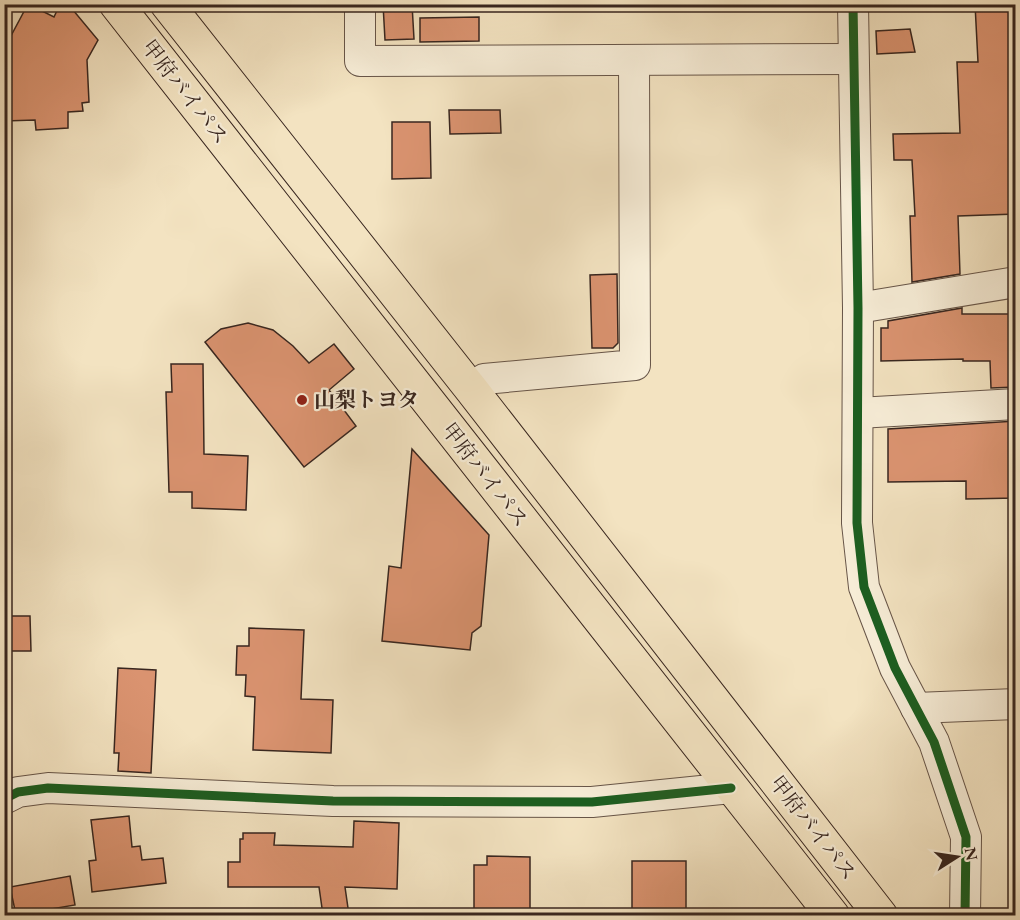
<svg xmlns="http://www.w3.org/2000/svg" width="1020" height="920" font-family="'EB Garamond','Noto Serif JP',serif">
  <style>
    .building { fill: #da9370; stroke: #38261f; stroke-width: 1.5 }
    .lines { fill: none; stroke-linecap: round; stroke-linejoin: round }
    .minor-casing { stroke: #675548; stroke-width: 32 }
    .highway-casing { stroke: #38261f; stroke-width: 35 }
    .minor { stroke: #f7edd7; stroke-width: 30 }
    .highway { stroke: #f3e3c1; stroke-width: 33 }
    .cycleway-casing { stroke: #f7edd7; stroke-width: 13 }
    .cycleway { stroke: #1b5e20; stroke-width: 9 }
    .poi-dot { fill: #8f2418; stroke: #f7edd7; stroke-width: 2 }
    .labels { text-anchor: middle; stroke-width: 4.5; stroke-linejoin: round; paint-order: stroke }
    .street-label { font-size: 21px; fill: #38261f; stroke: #f7edd7 }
    .poi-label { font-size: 21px; font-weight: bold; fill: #38261f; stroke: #f7edd7; text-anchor: start }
  </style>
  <rect width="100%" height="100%" fill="#f3e3c1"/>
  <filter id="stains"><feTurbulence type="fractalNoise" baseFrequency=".00333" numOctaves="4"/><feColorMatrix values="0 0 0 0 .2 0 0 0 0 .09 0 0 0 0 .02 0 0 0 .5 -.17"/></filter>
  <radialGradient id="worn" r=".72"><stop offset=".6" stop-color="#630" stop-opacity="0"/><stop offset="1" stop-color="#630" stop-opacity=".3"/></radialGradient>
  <g class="building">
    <polygon points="28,4 54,17 60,4 68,4 98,40 87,60 89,102 82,103 83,111 68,112 68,128 36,130 35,120 4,121 4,49"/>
    <polygon points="383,4 412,4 414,39 385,40"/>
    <polygon points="975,4 1016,4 1016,214 958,216 960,274 912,282 910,216 915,216 912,160 894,160 893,134 960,133 957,62 978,62"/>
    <polygon points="479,17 479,41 420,42 420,18"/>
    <polygon points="910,29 915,52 877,54 876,31"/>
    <polygon points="449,110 500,110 501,133 450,134"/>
    <polygon points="392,122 430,122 431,178 392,179"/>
    <polygon points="617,274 618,343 613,348 592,348 590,275"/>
    <polygon points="962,308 962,314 1015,314 1016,387 991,388 990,361 963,361 963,359 881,361 881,328 888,328 888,321"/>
    <polygon points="248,323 273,330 293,346 309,363 334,344 354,369 329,390 356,426 304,467 205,342 221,329"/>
    <polygon points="171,364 203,364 204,454 248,456 246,510 192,508 192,492 169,492 166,392 172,392"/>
    <polygon points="1016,421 1016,498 966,499 966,481 888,482 888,429"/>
    <polygon points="412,449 489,535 481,626 472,633 470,650 382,641 389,566 401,568"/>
    <polygon points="4,616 30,616 31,651 4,651"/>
    <polygon points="249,628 304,630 301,699 333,700 331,753 253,750 255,697 245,696 246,675 236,675 237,646 249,646"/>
    <polygon points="118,668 156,670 151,773 118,771 119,753 114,753"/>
    <polygon points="129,816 132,847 140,846 142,860 163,858 166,883 92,892 89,861 96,860 91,820"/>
    <polygon points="354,821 399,823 397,889 345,887 349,915 323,915 319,887 228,887 228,862 240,862 240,839 243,839 243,833 275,833 274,845 353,847"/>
    <polygon points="487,856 530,857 530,915 474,915 474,865 487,865"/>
    <rect x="632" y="861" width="54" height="54"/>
    <polygon points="70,876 75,905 16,915 10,887"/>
  </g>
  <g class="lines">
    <defs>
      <g id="minor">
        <polyline points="360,4 360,61 853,59"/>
        <polyline points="853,4 858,308 857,523 864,587 895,668 934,742 966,837 965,916"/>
        <polyline points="858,308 1016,282"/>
        <polyline points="471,389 484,379 635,365 634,61"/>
        <polyline points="858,413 1016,404"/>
        <polyline points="916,708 1016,704"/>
        <polyline points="4,799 18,792 48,788 333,801 592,802 731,788"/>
      </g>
      <g id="highway">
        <polyline points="116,4 833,916"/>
        <polyline points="167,4 471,389 881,916"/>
      </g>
    </defs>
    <use href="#minor" class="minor-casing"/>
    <use href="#highway" class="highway-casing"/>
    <use href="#minor" class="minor"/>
    <use href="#highway" class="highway"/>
    <defs>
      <g id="cycleway">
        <polyline points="853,4 858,308 857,523 864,587 895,668 934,742 966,837 965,916"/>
        <polyline points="4,799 18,792 48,788 333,801 592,802 731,788"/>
      </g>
    </defs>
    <use href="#cycleway" class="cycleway-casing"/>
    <use href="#cycleway" class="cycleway"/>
  </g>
  <circle class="poi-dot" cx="302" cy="400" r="6"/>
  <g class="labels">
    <g class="street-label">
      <text transform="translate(185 92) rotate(52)" y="7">甲府バイパス</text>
      <text transform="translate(485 475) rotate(52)" y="7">甲府バイパス</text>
      <text transform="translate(813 828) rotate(52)" y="7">甲府バイパス</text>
    </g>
    <g class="poi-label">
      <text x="314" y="407">山梨トヨタ</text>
    </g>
  </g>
  <rect width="1020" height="920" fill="none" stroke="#f3e3c1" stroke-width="24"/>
  <rect x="6" y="6" width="1008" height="908" fill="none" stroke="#38261f" stroke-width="3"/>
  <rect x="12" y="12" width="996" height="896" fill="none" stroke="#38261f" stroke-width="1.5"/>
  <g transform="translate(957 857) rotate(78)" stroke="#f7edd7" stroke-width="4.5" paint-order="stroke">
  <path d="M0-4.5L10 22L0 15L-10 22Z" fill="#38261f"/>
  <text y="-9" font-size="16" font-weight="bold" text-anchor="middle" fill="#38261f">N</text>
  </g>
  <rect width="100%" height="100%" filter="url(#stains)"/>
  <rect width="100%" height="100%" fill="url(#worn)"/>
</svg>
